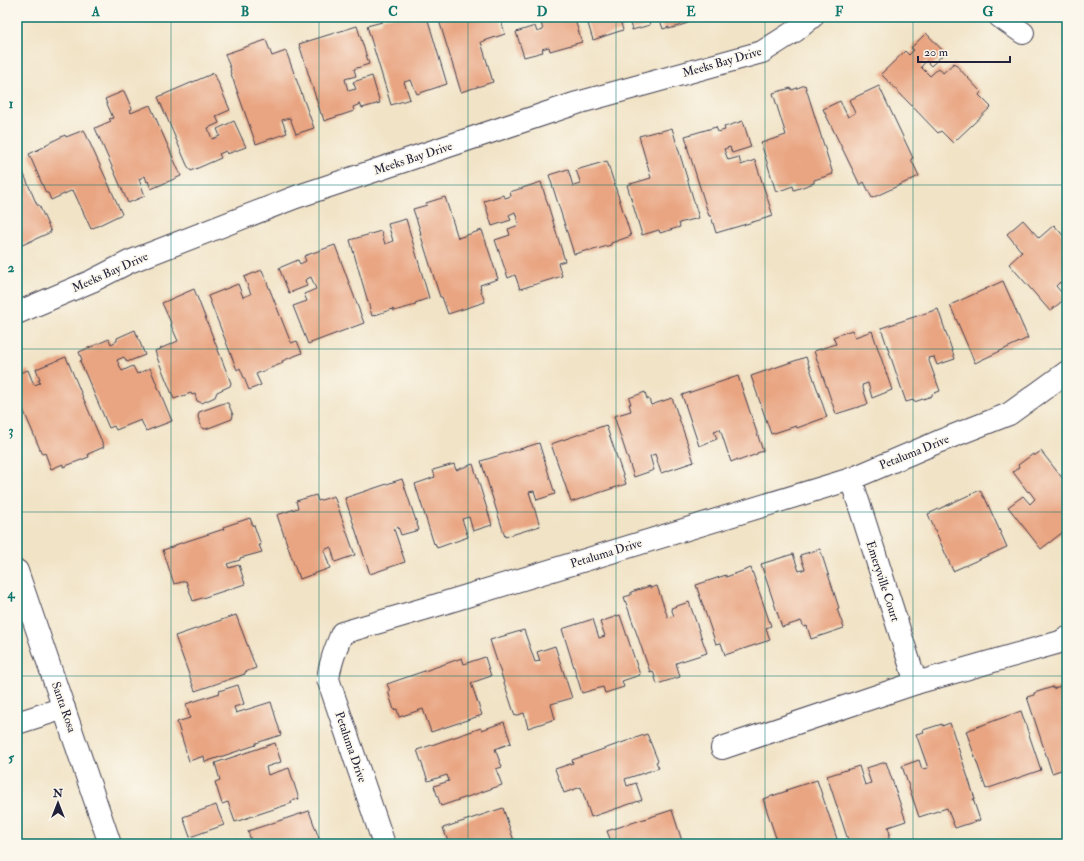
<svg xmlns="http://www.w3.org/2000/svg" width="1084" height="861" font-family="'IM FELL Double Pica',serif">
  <style>
    .building { fill: #e9a582 }
    .lines { fill: none; stroke-linecap: round; stroke-linejoin: round }
    .street-casing { stroke: #413f50; stroke-width: 24 }
    .secondary-casing { stroke: #413f50; stroke-width: 24 }
    .street { stroke: #fff; stroke-width: 22 }
    .secondary { stroke: #fff; stroke-width: 22 }
    .grid { fill: none; stroke: #0f766e; stroke-width: 1; stroke-opacity: 0.55 }
    .labels { text-anchor: middle; stroke-width: 3.5; stroke-linejoin: round; paint-order: stroke }
    .street-label { font-size: 12px; fill: #22223b; stroke: #fbf7ec }
    .neatline { fill: none; stroke: #0f766e; stroke-width: 1.5 }
    .grid-label { font-size: 13px; text-anchor: middle; font-weight: bold; fill: #0f766e }
  </style>
  <rect width="100%" height="100%" fill="#fbf7ec"/>
  <filter id="ink" filterUnits="userSpaceOnUse"><feTurbulence type="fractalNoise" baseFrequency=".025" numOctaves="2"/><feDisplacementMap in="SourceGraphic" scale="8" xChannelSelector="R" yChannelSelector="G"/><feConvolveMatrix kernelMatrix="1 2 1 2 8 2 1 2 1" color-interpolation-filters="sRGB"/></filter>
  <filter id="wash" filterUnits="userSpaceOnUse"><feTurbulence type="fractalNoise" baseFrequency=".012" numOctaves="4" result="noise"/><feDisplacementMap in="SourceGraphic" scale="16" xChannelSelector="R" yChannelSelector="G"/><feGaussianBlur stdDeviation="0.9" result="paint"/><feColorMatrix in="noise" values="0 0 0 0 0 0 0 0 0 0 0 0 0 0 0 0 0 1.4 0 .05"/><feComposite in="paint" operator="in"/></filter>
  <g filter="url(#wash)">
    <rect width="100%" height="100%" fill="#f1e3c6"/>
    <g id="blocks">
      <g class="building">
        <polygon points="387,17 427,17 447,84 417,94 411,80 404,82 410,99 391,105 367,26 382,22 382,19"/>
        <polygon points="438,17 500,17 505,34 481,42 493,82 461,92"/>
        <polygon points="527,17 574,17 582,42 550,51 549,47 542,49 543,52 524,57 516,32 535,26 537,32 543,30 540,19 528,23"/>
        <polygon points="586,17 619,17 623,30 593,40"/>
        <polygon points="628,17 648,17 650,25 632,30"/>
        <polygon points="659,17 694,17 694,20 688,22 688,23 669,29 669,27 663,29"/>
        <polygon points="357,26 369,64 354,69 356,76 345,79 348,91 356,89 353,82 372,76 380,103 362,108 360,104 353,107 354,111 324,121 322,114 321,114 299,44"/>
        <polygon points="926,33 945,53 931,66 926,61 921,67 930,76 939,68 943,73 954,63 981,92 979,95 991,107 953,143 941,131 938,133 881,74 905,51 909,55 914,50 911,48"/>
        <polygon points="266,40 272,56 286,51 314,128 296,134 290,118 282,120 287,133 256,144 230,71 231,70 225,54"/>
        <polygon points="214,73 230,110 216,116 219,123 208,128 212,139 220,136 217,129 234,121 246,147 227,154 226,151 219,154 221,158 191,171 187,165 158,97"/>
        <polygon points="805,85 833,174 814,180 814,183 794,190 793,186 776,192 761,143 786,135 773,93 791,88 792,90"/>
        <polygon points="879,86 913,158 911,159 919,176 872,198 864,182 860,185 823,109 840,101 848,117 855,113 849,100"/>
        <polygon points="124,91 132,109 130,110 131,113 150,105 181,176 151,189 148,181 147,182 145,176 139,179 145,196 128,203 95,128 111,121 109,119 113,118 105,99"/>
        <polygon points="743,121 751,147 732,153 730,147 724,149 728,160 739,157 741,165 755,160 773,216 716,233 711,216 709,216 687,146 688,146 685,136 716,127 718,132 725,130 724,127"/>
        <polygon points="672,128 699,218 679,223 680,227 660,233 659,230 642,235 627,185 651,178 639,136 658,131 658,132"/>
        <polygon points="84,130 122,214 91,229 73,190 51,200 48,193 46,193 29,154 46,146 45,145 65,135 66,137"/>
        <polygon points="17,158 37,205 39,205 51,232 20,246 17,238"/>
        <polygon points="607,161 631,236 611,243 611,245 590,251 589,250 574,254 549,175 568,169 573,186 581,184 576,170"/>
        <polygon points="541,182 565,261 558,263 562,276 520,289 515,275 508,278 495,240 510,235 508,229 519,225 515,212 509,215 511,220 492,226 484,201 503,195 505,198 511,196 510,192"/>
        <polygon points="445,197 458,238 482,230 498,279 480,285 481,288 480,288 485,302 448,314 442,297 440,297 420,233 421,233 413,209 427,205 426,203"/>
        <polygon points="406,219 429,298 415,303 416,305 394,311 393,309 372,316 350,240 381,231 385,244 393,241 388,224"/>
        <polygon points="1023,220 1039,238 1054,225 1067,240 1067,290 1060,282 1056,286 1066,298 1050,311 1009,264 1022,252 1007,234"/>
        <polygon points="335,245 364,323 308,344 293,306 307,301 304,294 316,289 311,277 305,280 307,286 289,293 279,268 298,260 300,264 306,261 304,256"/>
        <polygon points="262,270 291,343 297,341 302,353 282,361 283,363 256,374 261,385 249,390 240,368 237,370 208,296 238,284 243,297 251,294 244,277"/>
        <polygon points="1003,281 1028,338 975,363 950,305"/>
        <polygon points="194,289 231,383 230,386 217,392 215,397 202,403 197,401 195,394 192,395 191,393 174,399 158,360 155,351 178,341 171,325 172,325 162,303"/>
        <polygon points="938,309 955,359 937,365 934,357 928,358 940,391 932,394 932,396 914,402 913,400 906,402 881,328"/>
        <polygon points="135,330 145,355 127,362 124,357 117,360 122,371 133,366 137,374 150,368 172,421 146,431 141,420 116,430 114,426 109,428 80,361 82,360 79,352 109,339 111,344 117,341 117,338"/>
        <polygon points="852,330 855,337 872,331 892,390 872,398 868,383 862,385 868,404 836,414 814,351 836,344 833,337"/>
        <polygon points="66,357 104,447 88,454 89,457 63,467 63,464 51,469 45,453 42,454 17,395 17,374 28,370 34,385 40,383 38,380 40,379 36,369"/>
        <polygon points="806,357 827,417 797,428 796,426 771,434 751,376"/>
        <polygon points="738,376 763,451 757,453 757,454 738,461 738,459 731,462 720,429 714,431 717,439 699,446 682,395"/>
        <polygon points="645,392 647,399 649,399 651,405 672,398 694,462 661,473 655,454 650,456 654,470 634,477 614,416 631,411 629,404 631,404 629,398"/>
        <polygon points="224,403 228,403 233,415 232,419 206,429 202,428 198,417 199,412"/>
        <polygon points="606,425 626,484 571,502 551,444"/>
        <polygon points="539,443 555,494 537,500 534,491 529,492 540,526 505,537 481,461"/>
        <polygon points="1041,451 1067,484 1067,529 1041,549 1008,507 1023,496 1030,504 1035,499 1029,491 1028,492 1013,472 1019,467 1018,465 1033,454 1034,456"/>
        <polygon points="454,464 456,470 473,464 492,525 473,531 469,517 462,519 468,537 437,548 435,543 434,544 415,484 435,477 433,470"/>
        <polygon points="402,479 419,530 401,535 398,527 394,529 405,562 370,574 345,498"/>
        <polygon points="980,490 984,498 985,498 1007,547 953,571 928,514"/>
        <polygon points="316,495 318,501 334,496 355,555 335,562 331,547 324,550 330,568 300,579 298,573 297,573 277,515 298,508 296,501"/>
        <polygon points="250,518 253,526 254,525 261,545 259,545 262,552 240,558 240,560 227,564 229,568 239,565 245,584 193,601 186,581 174,584 163,550 175,546 175,545 224,529 223,527"/>
        <polygon points="820,549 839,608 837,609 844,628 811,639 807,626 804,627 801,621 782,627 761,564 793,554 799,571 805,569 800,555"/>
        <polygon points="751,568 771,626 766,628 770,640 725,655 721,643 716,644 696,585 726,575 726,577"/>
        <polygon points="650,586 650,588 657,586 668,618 674,616 671,608 689,602 707,653 676,663 680,677 657,684 653,671 650,672 624,597 631,595 631,592"/>
        <polygon points="236,615 256,668 245,672 245,674 195,691 175,636"/>
        <polygon points="620,615 640,675 622,681 624,687 605,693 603,687 582,693 562,629 593,619 599,638 605,636 600,622"/>
        <polygon points="524,630 535,662 540,661 537,652 555,646 572,698 551,704 555,719 528,728 524,713 515,716 490,640"/>
        <polygon points="485,657 491,676 471,683 482,715 431,732 423,709 399,717 397,709 394,710 388,691 390,691 387,684 462,658 464,664"/>
        <polygon points="238,685 244,704 234,707 236,713 271,702 281,735 256,743 256,745 205,762 204,756 189,761 177,722 190,718 186,704 220,693 219,691"/>
        <polygon points="1060,686 1067,706 1067,768 1052,773 1027,697 1034,695 1034,693 1053,687 1053,689"/>
        <polygon points="1021,711 1041,770 986,789 966,731"/>
        <polygon points="504,722 511,743 495,749 502,767 496,769 502,785 441,806 434,786 449,781 447,775 428,781 417,750 481,728 482,730"/>
        <polygon points="950,723 975,799 973,799 980,820 955,828 947,808 919,817 902,766 919,760 922,769 928,768 916,734 924,732 923,730 942,724 942,726"/>
        <polygon points="647,734 658,761 656,762 659,768 625,779 627,786 636,783 642,800 591,817 581,787 564,793 555,769 573,763 572,760"/>
        <polygon points="275,743 281,762 266,767 268,775 289,768 299,799 291,801 292,803 235,822 228,802 222,804 215,782 220,780 215,763"/>
        <polygon points="886,762 906,821 888,827 890,834 888,835 891,844 851,844 850,840 848,840 827,776 859,766 865,785 871,783 866,768"/>
        <polygon points="817,780 837,839 823,844 778,844 763,799 787,791 786,790"/>
        <polygon points="216,805 224,825 190,837 183,817"/>
        <polygon points="503,808 515,844 449,844 443,828"/>
        <polygon points="672,810 682,841 674,844 612,844 607,831"/>
        <polygon points="309,811 320,841 319,842 319,844 252,844 248,831"/>
        <polygon points="17,828 22,844 17,844"/>
      </g>
    </g>
  </g>
  <g filter="url(#ink)">
    <use href="#blocks" fill-opacity="0" stroke="#413f50" stroke-width="1"/>
    <g class="lines">
      <defs>
        <g id="street">
          <polyline points="1000,17 1023,33"/>
          <polyline points="17,313 92,281 129,262 296,197 577,103 762,52 795,31 812,17"/>
          <polyline points="851,479 916,683"/>
          <polyline points="17,723 64,708"/>
          <polyline points="722,748 916,683 1060,642 1067,638"/>
          <path d="M384,844L328,679C330,662 336,648 342,633L434,606L851,479L940,441L1009,414L1067,372"/>
        </g>
        <polyline id="secondary" points="17,571 110,844"/>
      </defs>
      <use href="#street" class="street-casing"/>
      <use href="#secondary" class="secondary-casing"/>
      <use href="#street" class="street"/>
      <use href="#secondary" class="secondary"/>
    </g>
  </g>
  <path class="grid" d="M171,17V844M319,17V844M468,17V844M616,17V844M765,17V844M913,17V844M17,185H1067M17,349H1067M17,512H1067M17,676H1067"/>
  <g class="labels">
    <g class="street-label">
      <text transform="translate(722 62) rotate(-16)" y="4">Meeks Bay Drive</text>
      <text transform="translate(413 158) rotate(-18)" y="4">Meeks Bay Drive</text>
      <text transform="translate(110 272) rotate(-24)" y="4">Meeks Bay Drive</text>
      <text transform="translate(914 452) rotate(-22)" y="4">Petaluma Drive</text>
      <text transform="translate(606 553) rotate(-17)" y="4">Petaluma Drive</text>
      <text transform="translate(883 581) rotate(72)" y="4">Emeryville Court</text>
      <text transform="translate(64 707) rotate(71)" y="4">Santa Rosa</text>
      <text transform="translate(351 747) rotate(71)" y="4">Petaluma Drive</text>
    </g>
  </g>
  <rect width="1084" height="861" fill="none" stroke="#fbf7ec" stroke-width="44"/>
  <g transform="translate(58 803)" stroke="#fbf7ec" stroke-width="3" paint-order="stroke">
  <path d="M0-3L7 15L0 10L-7 15Z" fill="#22223b"/>
  <text y="-6" font-size="11" font-weight="bold" text-anchor="middle" fill="#22223b">N</text>
  </g>
  <path d="M918 56v6h92v-6" fill="none" stroke="#22223b" stroke-width="2"/>
  <text x="924" y="56" font-size="12" fill="#22223b" stroke="#fbf7ec" stroke-width="3" paint-order="stroke">20 m</text>
  <rect x="22" y="22" width="1040" height="817" class="neatline"/>
  <g class="grid-label">
    <text x="96" y="16">A</text>
    <text x="245" y="16">B</text>
    <text x="393" y="16">C</text>
    <text x="542" y="16">D</text>
    <text x="691" y="16">E</text>
    <text x="839" y="16">F</text>
    <text x="988" y="16">G</text>
    <text x="11" y="108">1</text>
    <text x="11" y="272">2</text>
    <text x="11" y="435">3</text>
    <text x="11" y="598">4</text>
    <text x="11" y="762">5</text>
  </g>
</svg>
